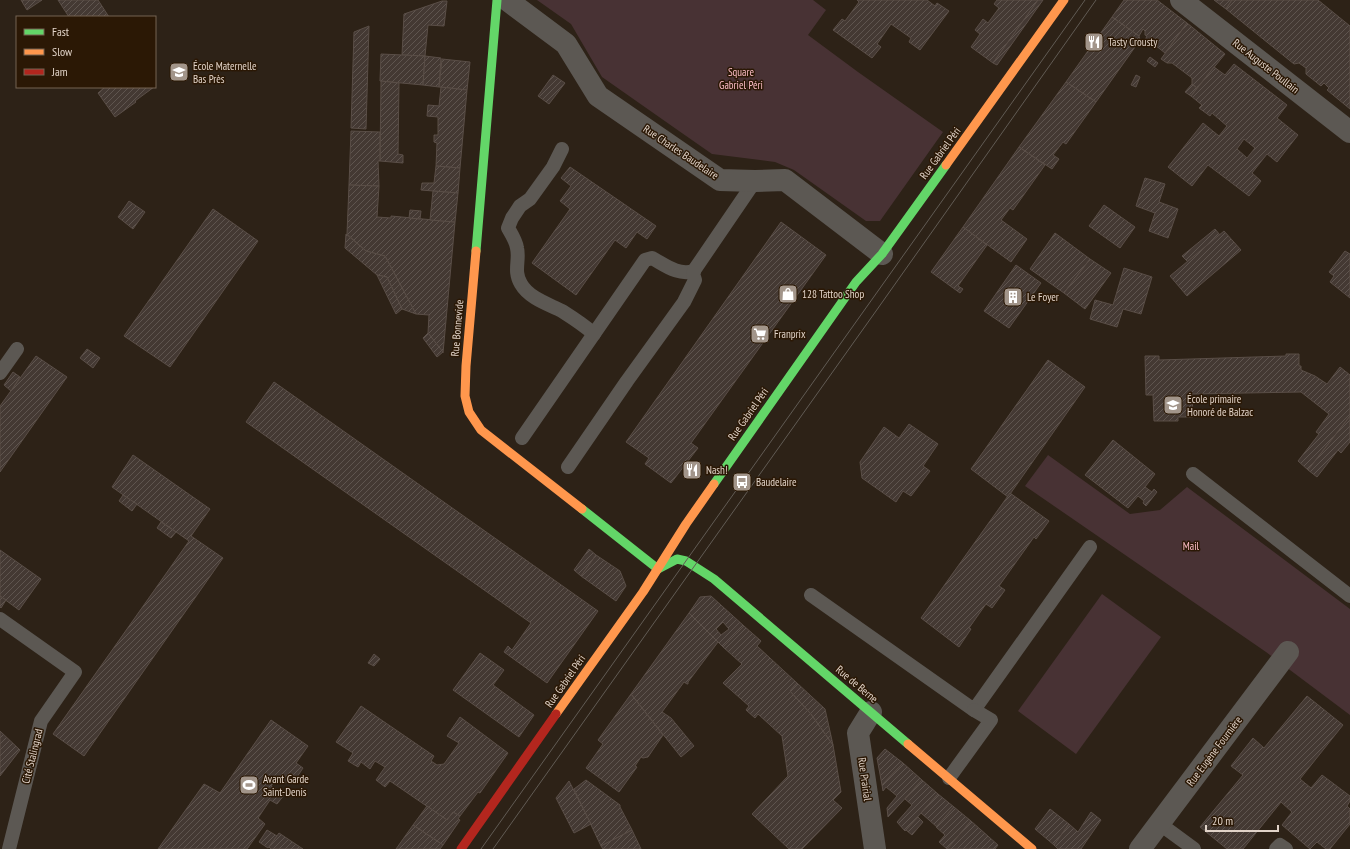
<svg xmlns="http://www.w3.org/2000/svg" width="1350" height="849" font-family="'PT Sans Narrow',sans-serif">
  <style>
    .green { fill: #483234 }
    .building { fill: url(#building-hatch); stroke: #5a4e47; fill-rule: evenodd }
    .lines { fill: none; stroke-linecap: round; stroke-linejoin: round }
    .lane { stroke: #5c5853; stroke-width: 14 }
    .street { stroke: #5c5853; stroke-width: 22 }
    .fast { stroke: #63d668; stroke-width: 9 }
    .slow { stroke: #ff974d; stroke-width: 9 }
    .jam { stroke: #b3261e; stroke-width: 9 }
    .tram { stroke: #615b54; stroke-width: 1 }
    .labels { text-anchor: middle; stroke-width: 3; stroke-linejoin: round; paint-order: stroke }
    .poi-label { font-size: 11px; fill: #e1d3c8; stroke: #2b1805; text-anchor: start }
    .street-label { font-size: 11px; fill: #e1d3c8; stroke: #2b1805 }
    .park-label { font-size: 11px; fill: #febec7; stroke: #2b1805 }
  </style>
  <defs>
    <pattern id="building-hatch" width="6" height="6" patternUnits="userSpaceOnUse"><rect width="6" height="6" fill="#443933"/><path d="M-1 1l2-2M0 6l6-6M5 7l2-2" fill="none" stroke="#5f554f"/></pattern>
  </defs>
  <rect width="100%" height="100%" fill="#2d2217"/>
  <g class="green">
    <polygon points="537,0 813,0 826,10 808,35 858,72 943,132 880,221 866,221 794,170 775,162 712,154 679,131 602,77 571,24"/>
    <polygon points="1048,455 1130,514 1160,510 1187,487 1350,609 1350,715 1266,652 1025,486"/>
    <polygon points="1102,594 1161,637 1076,754 1018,711"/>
  </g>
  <g class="building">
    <polygon points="21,0 42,0 27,10"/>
    <polygon points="58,0 98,0 109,17 69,17"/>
    <polygon points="857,0 927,0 935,6 937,3 949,11 920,50 909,42 911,38 891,24 877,44 881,47 872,58 833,30 842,19 845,21 859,2"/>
    <polygon points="997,0 1038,0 993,63 971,47 980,34 975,30 983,19 988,23 999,8 994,4"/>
    <polygon points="1038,0 1043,0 997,65 993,63"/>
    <polygon points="1124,0 1157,0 1187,23 1165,53 1150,41 1149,43 1145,40 1147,36 1145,35 1145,31 1143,29 1139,36 1112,17"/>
    <polygon points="1214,0 1232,0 1226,9"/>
    <polygon points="1232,0 1318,0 1350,26 1350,109 1327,90 1329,88 1324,83 1321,86 1306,74 1306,68 1299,63 1294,64 1226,9"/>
    <polygon points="442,1 447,1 444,26 428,25 425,56 402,55 404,14"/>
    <polygon points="1112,17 1139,36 1140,40 1096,102 1066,82"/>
    <polygon points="1187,23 1225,54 1197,88 1192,84 1192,78 1172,63 1167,63 1161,59"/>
    <polygon points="369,26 366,129 351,128 354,32"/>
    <polygon points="381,54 425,56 423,85 380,81"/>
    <polygon points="425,56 441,58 439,87 423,85"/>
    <polygon points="1150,57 1158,63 1155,67 1147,61"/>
    <polygon points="442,59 470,62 467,90 439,87"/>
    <path d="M1234,64L1287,105L1277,118L1298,135L1277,162L1267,154L1252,173L1261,181L1249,196L1208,165L1192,186L1168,167L1203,123L1219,136L1227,126L1212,113L1210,116L1199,108L1202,105L1191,96L1214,67L1225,75ZM1244,139L1255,148L1247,158L1237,149Z"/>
    <polygon points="553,75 565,83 549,104 538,96"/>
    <polygon points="1136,75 1140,77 1136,87 1131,85"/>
    <polygon points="381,81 399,83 398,154 403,155 403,163 380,161"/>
    <polygon points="1066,82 1096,102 1066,144 1063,142 1053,155 1059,159 1052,169 1019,147"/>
    <polygon points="1192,84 1197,88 1191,96 1185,92"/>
    <polygon points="105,87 154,87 135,101 136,102 115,117 98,93"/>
    <polygon points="441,87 467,90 460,168 436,166 437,143 434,142 434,135 438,135 438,117 427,116 428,105 439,106"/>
    <polygon points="351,131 380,132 380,161 378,161 379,186 349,185"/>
    <polygon points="1019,147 1045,165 1013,210 1010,208 1001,220 1027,239 1011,262 963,227"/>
    <polygon points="436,166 460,168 458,193 421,190 422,183 434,183"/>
    <polygon points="570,167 656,226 647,239 637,232 626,248 615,240 576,295 532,263 570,209 560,201 571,186 561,178"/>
    <polygon points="1145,178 1165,184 1159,202 1178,209 1168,238 1149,231 1155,213 1136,206"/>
    <polygon points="349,185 379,186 377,217 391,218 391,216 455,222 443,353 428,333 429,315 416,314 385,256 366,251 347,234"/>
    <polygon points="433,191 458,193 455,222 430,220"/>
    <polygon points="129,201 145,212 133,229 118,217"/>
    <polygon points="1104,205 1135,227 1120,248 1089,226"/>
    <polygon points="213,209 258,241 170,367 124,336"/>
    <polygon points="410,210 421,211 420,219 409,218"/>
    <polygon points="781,222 826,255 691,443 698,448 671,483 645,464 649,458 626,442"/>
    <polygon points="963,227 987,245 958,286 963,289 960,293 931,272"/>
    <polygon points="1215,229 1220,235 1188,262 1182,256"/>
    <polygon points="1224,231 1241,250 1187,296 1170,276"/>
    <polygon points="1055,233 1090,259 1064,293 1030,269"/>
    <polygon points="346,234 366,251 385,256 416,314 402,309 387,277 377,275 345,248"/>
    <polygon points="1345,251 1350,254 1350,298 1330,282 1334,276 1329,272"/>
    <polygon points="1090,259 1111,273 1085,309 1064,293"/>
    <polygon points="1016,265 1041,283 1009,328 984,311"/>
    <polygon points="1124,268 1152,277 1141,314 1123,309 1117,327 1090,319 1095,300 1113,305"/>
    <polygon points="377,275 387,277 402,309 396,314"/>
    <polygon points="428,333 443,352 437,357 423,338"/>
    <polygon points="87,349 100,358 93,368 80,358"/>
    <polygon points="1286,354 1299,354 1299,366 1301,366 1301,370 1315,376 1327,384 1340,367 1350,375 1350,416 1308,470 1298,461 1319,434 1316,432 1329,414 1301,392 1192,394 1193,417 1178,417 1178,421 1154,421 1153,395 1146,395 1145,356 1159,356 1159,360 1286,356"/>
    <polygon points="36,356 67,377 0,472 0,406"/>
    <polygon points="1048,360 1085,387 1008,497 971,469"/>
    <polygon points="13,372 20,377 11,391 4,385"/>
    <polygon points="274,382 598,611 547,683 504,652 508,646 512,650 531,623 246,422"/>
    <polygon points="1350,416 1350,442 1341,453 1338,450 1317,477 1308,470"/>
    <polygon points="909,424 938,444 923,466 930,471 911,496 903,491 896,502 862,478 860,462 884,427 899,438"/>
    <polygon points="1113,440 1155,474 1145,487 1152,492 1154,489 1157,492 1146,506 1143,503 1144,501 1138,496 1128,508 1085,475"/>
    <polygon points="133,455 210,509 191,536 223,558 84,756 53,734 189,541 112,487"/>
    <polygon points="1010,493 1049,521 1036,539 1034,537 999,586 1005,590 992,608 986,604 969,628 971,629 959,647 921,618"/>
    <polygon points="123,495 137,504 132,511 119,501"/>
    <polygon points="161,522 176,532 171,538 157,528"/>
    <polygon points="589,549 596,555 581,576 574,570"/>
    <polygon points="0,550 41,579 19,610 0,596"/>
    <polygon points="596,555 620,571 626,586 616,601 581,576"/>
    <polygon points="0,596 6,600 1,608 0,607"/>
    <path d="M711,596L744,626L723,647L689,613L700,597ZM723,622L729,629L721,635L716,629Z"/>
    <polygon points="689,613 718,642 688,682 688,684 687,684 684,682 662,712 671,718 694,746 681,757 631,694"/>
    <polygon points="744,626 761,641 757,646 797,683 790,691 811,714 833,745 841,792 833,800 842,808 802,849 789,849 752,814 788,776 782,736 758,714 755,718 746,710 749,706 723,683 742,664 723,647"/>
    <polygon points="480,653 504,670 493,685 534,715 519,737 453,690"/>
    <polygon points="374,654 380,659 374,666 368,663"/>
    <polygon points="797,683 825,709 833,745 811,714 790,691"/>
    <polygon points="631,694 663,735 648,757 643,758 641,757 635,766 637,767 619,792 586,768 603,744 598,740"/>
    <polygon points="1307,696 1343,725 1300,779 1311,788 1322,775 1350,796 1350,801 1347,806 1350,809 1350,824 1330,849 1326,849 1317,842 1310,849 1282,825 1292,812 1281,802 1243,849 1227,849 1200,827 1243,775 1231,766 1253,738 1264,748"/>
    <polygon points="361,706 434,756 431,761 437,765 444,764 459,743 447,736 460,717 508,753 480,793 478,792 460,816 453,812 447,820 390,781 385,787 376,780 385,767 375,761 370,769 361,762 358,767 348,761 353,753 336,742"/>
    <polygon points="271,720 308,746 296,763 303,768 297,777 292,774 286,783 277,778 271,786 284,795 277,804 270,800 258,818 265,824 247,849 158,849 204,784 220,793"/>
    <polygon points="0,731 20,750 0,776"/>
    <polygon points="885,749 903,763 882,785 877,758"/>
    <polygon points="903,763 922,780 888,817 887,808 897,796 886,787 883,791 882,785"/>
    <polygon points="586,780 620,805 620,807 632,830 601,846 574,789"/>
    <polygon points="922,780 938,794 905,831 897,822 912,805 905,799"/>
    <polygon points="569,781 591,824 574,833 556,798"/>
    <polygon points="938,794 954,807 937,827 921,813"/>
    <polygon points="427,806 447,820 453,812 460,816 458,819 460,820 443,845 413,825"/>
    <polygon points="954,807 971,821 947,849 939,842 945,835 936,827"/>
    <polygon points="1050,809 1069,824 1054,845 1035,829"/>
    <polygon points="1091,812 1101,820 1081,849 1058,849 1054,845 1069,824 1078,832"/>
    <polygon points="918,817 923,822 912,835 906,830"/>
    <polygon points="971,821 998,845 995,849 947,849"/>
    <polygon points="413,825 443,845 440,849 396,849"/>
    <polygon points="267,830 277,836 268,848 259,842"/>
    <polygon points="632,830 641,849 603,849 601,846"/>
    <polygon points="279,833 303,849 271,849 269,847"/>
  </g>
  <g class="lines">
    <g class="lane">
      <path d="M562,149L553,167L530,199L520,206L512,218L508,228C512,235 516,241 517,248C520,260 513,271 521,284C529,298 548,304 562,311C573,318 584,325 594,334"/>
      <polyline points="0,373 17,349"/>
      <path d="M522,438L645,260L652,258C665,265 678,276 694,271"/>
      <polyline points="568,467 627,381 684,302 695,280 693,274 695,269 755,181"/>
      <polyline points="1193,474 1350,596"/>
      <polyline points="811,595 974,710 1090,547"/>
      <polyline points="0,619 75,672 41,721 9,849"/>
      <polyline points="949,778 991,720 974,710"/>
      <polyline points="1160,824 1194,849"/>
      <polyline points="1276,849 1280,845 1286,849"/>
    </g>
    <g class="street">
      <polyline points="507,0 566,44 598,96 720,180 755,181 785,180 882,254"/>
      <polyline points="1181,0 1350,132"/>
      <polyline points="871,712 858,733 875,849"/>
      <polyline points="1140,849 1288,652"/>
    </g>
    <g class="fast">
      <polyline points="476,251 497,0"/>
      <polyline points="714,484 856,282 882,254 946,165"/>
      <polyline points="582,509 658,569 677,559 686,561 714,579 908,744"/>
    </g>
    <g class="slow">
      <polyline points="946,165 1064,0"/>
      <polyline points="476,251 466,366 465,396 469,412 481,430 582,509"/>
      <polyline points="556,714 643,592 686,524 714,484"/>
      <polyline points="908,744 1032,849"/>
    </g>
    <polyline class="jam" points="461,849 556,714"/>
    <g class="tram">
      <polyline points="481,849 1085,0"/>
      <polyline points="493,849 876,311 1096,0"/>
    </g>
  </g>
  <defs>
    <symbol id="restaurant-square" viewBox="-11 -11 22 22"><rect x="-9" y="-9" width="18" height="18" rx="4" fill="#a2958a" stroke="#2b1805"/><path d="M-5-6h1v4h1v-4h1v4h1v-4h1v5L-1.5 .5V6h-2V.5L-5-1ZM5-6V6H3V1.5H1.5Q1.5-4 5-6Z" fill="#fff"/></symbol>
    <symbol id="school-square" viewBox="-11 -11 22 22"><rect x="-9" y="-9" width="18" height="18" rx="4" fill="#a2958a" stroke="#2b1805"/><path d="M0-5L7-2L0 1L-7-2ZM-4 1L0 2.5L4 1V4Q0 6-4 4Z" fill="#fff"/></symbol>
    <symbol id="shop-square" viewBox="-11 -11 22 22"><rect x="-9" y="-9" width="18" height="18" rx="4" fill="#a2958a" stroke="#2b1805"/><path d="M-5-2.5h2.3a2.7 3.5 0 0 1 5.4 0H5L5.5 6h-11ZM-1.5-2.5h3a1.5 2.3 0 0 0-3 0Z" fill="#fff"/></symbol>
    <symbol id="building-square" viewBox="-11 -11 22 22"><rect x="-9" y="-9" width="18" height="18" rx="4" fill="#a2958a" stroke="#2b1805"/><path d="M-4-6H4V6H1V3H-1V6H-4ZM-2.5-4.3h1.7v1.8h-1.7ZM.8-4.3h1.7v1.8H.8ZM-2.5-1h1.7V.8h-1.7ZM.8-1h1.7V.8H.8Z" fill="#fff"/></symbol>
    <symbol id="supermarket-square" viewBox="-11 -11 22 22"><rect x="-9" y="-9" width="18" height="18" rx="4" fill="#a2958a" stroke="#2b1805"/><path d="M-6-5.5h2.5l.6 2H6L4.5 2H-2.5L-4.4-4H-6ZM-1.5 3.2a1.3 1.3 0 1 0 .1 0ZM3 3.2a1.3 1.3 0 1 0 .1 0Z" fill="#fff"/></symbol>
    <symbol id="bus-square" viewBox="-11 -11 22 22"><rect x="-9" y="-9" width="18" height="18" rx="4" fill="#a2958a" stroke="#2b1805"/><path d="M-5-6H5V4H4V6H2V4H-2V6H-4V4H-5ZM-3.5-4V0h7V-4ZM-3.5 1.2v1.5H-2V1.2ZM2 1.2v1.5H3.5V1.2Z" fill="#fff"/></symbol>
    <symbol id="stadium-square" viewBox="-11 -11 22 22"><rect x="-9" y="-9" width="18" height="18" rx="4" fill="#a2958a" stroke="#2b1805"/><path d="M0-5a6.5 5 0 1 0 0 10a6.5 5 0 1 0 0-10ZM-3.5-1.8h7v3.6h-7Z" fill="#fff"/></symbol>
  </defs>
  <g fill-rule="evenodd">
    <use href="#restaurant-square" x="1083" y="31" width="22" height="22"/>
    <use href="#school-square" x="168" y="61" width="22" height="22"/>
    <use href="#shop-square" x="777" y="283" width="22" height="22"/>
    <use href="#building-square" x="1002" y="286" width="22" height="22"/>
    <use href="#supermarket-square" x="749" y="323" width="22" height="22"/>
    <use href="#school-square" x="1162" y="394" width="22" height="22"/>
    <use href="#restaurant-square" x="681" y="459" width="22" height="22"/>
    <use href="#bus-square" x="731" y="471" width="22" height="22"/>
    <use href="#stadium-square" x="238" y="774" width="22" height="22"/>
  </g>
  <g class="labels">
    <g class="poi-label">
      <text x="1108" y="46">Tasty Crousty</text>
      <text x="193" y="70">École Maternelle<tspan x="193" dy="13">Bas Près</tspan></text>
      <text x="802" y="298">128 Tattoo Shop</text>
      <text x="1027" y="301">Le Foyer</text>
      <text x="774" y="338">Franprix</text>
      <text x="1187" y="403">École primaire<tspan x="1187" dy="13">Honoré de Balzac</tspan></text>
      <text x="706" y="474">Nash!</text>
      <text x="756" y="486">Baudelaire</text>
      <text x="263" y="783">Avant Garde<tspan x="263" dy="13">Saint-Denis</tspan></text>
    </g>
    <g class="street-label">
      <text transform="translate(1266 66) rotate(38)" y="4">Rue Auguste Poullain</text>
      <text transform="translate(681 152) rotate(34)" y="4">Rue Charles Baudelaire</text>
      <text transform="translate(940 153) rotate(-54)" y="4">Rue Gabriel Péri</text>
      <text transform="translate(457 328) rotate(-85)" y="4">Rue Bonnevide</text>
      <text transform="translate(748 414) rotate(-55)" y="4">Rue Gabriel Péri</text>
      <text transform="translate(565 681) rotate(-55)" y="4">Rue Gabriel Péri</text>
      <text transform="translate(857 684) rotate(40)" y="4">Rue de Berne</text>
      <text transform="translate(1214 751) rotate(-53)" y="4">Rue Eugène Fournière</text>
      <text transform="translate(32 756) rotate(-76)" y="4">Cité Stalingrad</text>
      <text transform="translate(865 779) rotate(82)" y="4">Rue Prairial</text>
    </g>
    <g class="park-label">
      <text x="741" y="76">Square<tspan x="741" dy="13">Gabriel Péri</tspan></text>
      <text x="1191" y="550">Mail</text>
    </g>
  </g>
  <rect x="16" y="16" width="140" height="72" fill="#2b1805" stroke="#746353"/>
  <rect x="24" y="29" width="20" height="6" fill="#63d668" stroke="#746353"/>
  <text x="52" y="36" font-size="12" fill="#e1d3c8">Fast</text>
  <rect x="24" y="49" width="20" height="6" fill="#ff974d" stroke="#746353"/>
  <text x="52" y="56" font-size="12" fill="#e1d3c8">Slow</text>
  <rect x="24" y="69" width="20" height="6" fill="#b3261e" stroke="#746353"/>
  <text x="52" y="76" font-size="12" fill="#e1d3c8">Jam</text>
  <path d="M1206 825v6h72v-6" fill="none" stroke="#e1d3c8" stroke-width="2"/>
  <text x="1212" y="825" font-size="12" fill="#e1d3c8" stroke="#2b1805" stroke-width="3" paint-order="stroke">20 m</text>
</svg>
